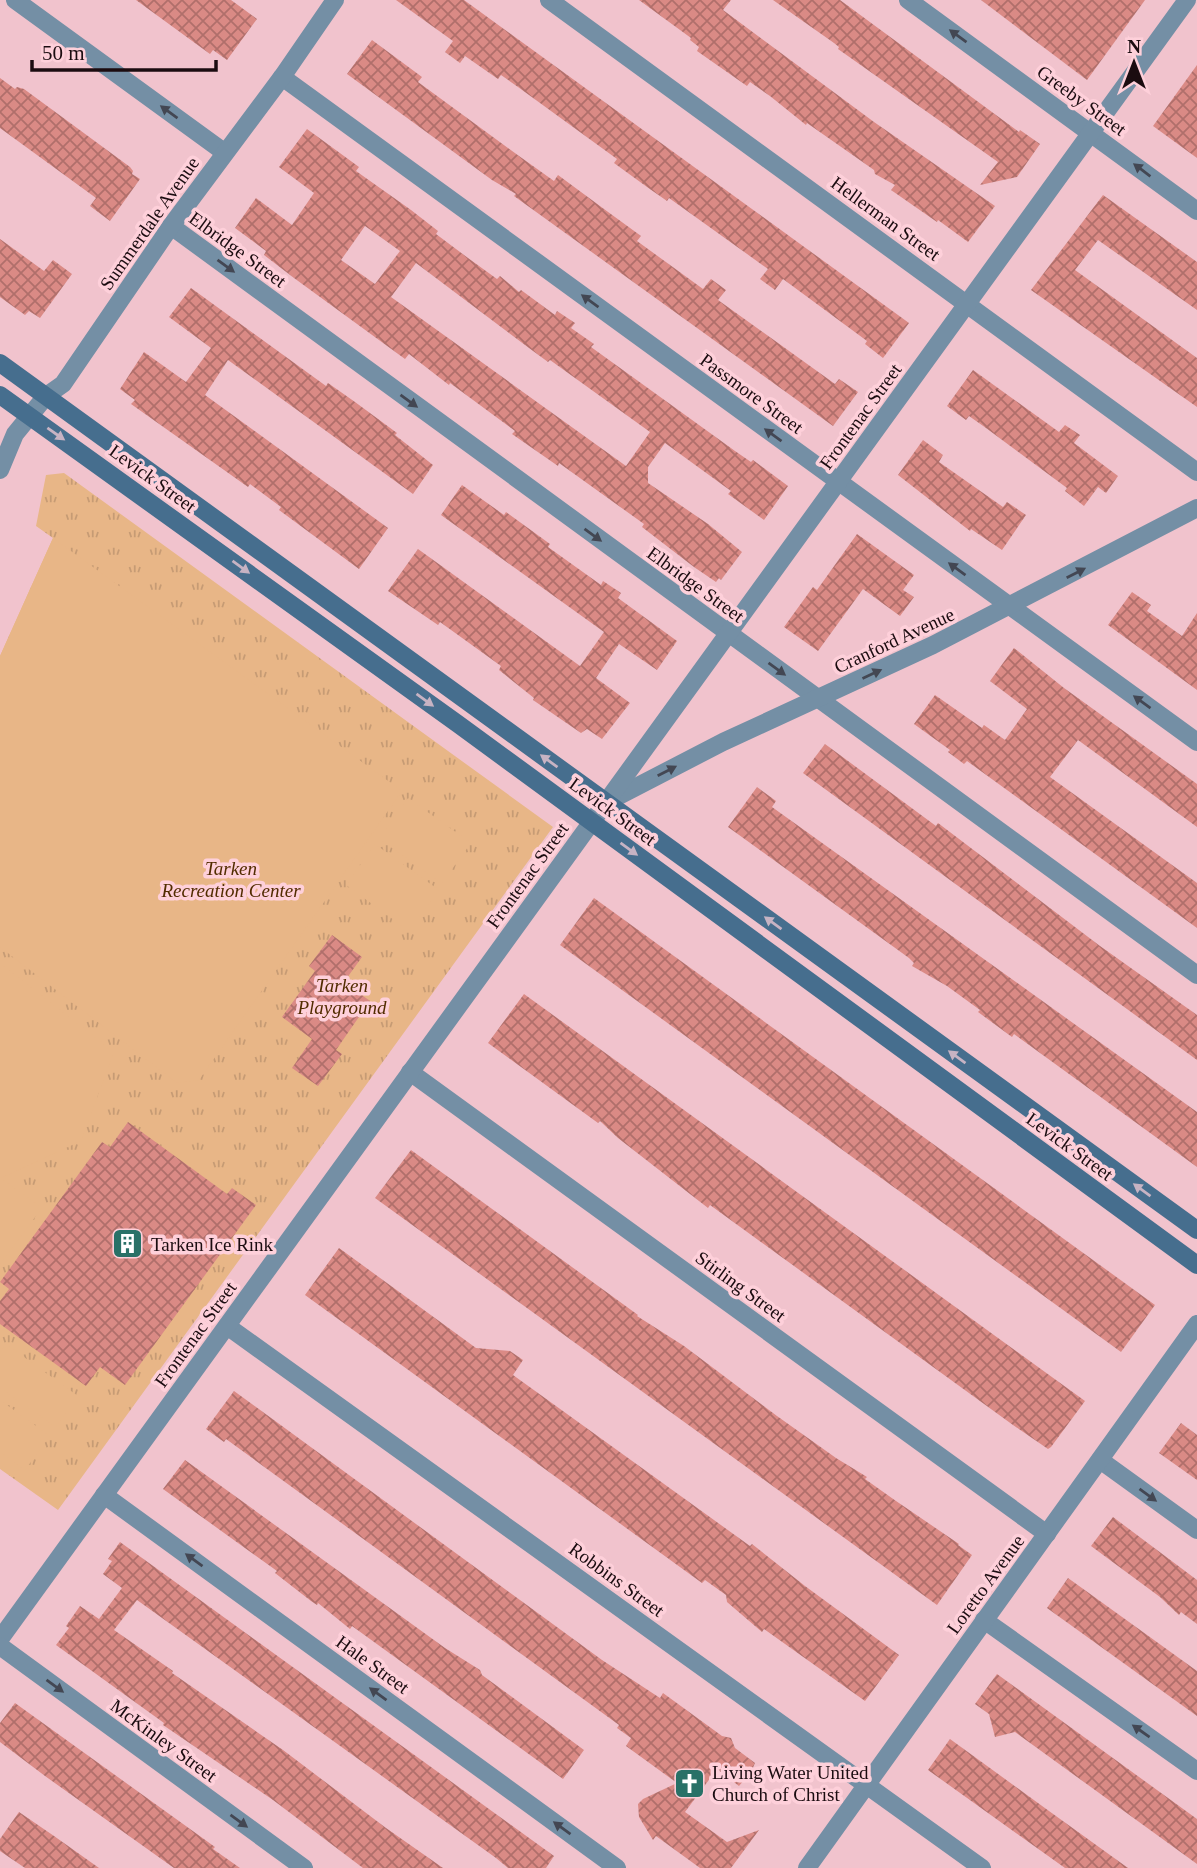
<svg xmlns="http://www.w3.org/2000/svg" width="1197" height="1868" font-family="'Times New Roman',serif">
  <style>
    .park { fill: url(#park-tufts) }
    .garden { fill: #e8b687 }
    .building { fill: url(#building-cross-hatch); fill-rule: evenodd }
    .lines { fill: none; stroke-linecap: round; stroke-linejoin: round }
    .minor { stroke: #748fa5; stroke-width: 18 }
    .tertiary { stroke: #748fa5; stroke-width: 18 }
    .secondary { stroke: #466e8e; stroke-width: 18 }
    .oneway { fill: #434753 }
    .oneway2 { fill: #c7b3c3 }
    .labels { text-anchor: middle; stroke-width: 7; stroke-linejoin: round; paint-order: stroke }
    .street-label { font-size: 19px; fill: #1b0c10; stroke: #fed0da }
    .park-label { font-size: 19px; font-style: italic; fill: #522c00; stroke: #fed0da }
    .poi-label { font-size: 19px; fill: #1b0c10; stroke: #fed0da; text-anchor: start }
  </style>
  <defs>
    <pattern id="park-tufts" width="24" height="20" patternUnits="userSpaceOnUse" patternTransform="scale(1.75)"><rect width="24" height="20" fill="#e8b687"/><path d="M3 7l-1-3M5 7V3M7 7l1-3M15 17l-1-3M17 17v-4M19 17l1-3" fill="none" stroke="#c69b74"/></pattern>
    <pattern id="building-cross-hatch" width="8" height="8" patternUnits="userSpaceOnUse" patternTransform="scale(1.75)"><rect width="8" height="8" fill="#da8a85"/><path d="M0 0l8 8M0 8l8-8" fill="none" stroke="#b06f6b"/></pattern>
  </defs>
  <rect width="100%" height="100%" fill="#f1c3cd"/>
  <polygon class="park" points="64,473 553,827 58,1510 0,1469 0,656 53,538 36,526 46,475"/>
  <g class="garden">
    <polygon points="53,538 402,791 199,1080 177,1083 0,947 0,656"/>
    <polygon points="408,798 471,843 442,883 379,839"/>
    <polygon points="375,844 439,890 409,931 346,885"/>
    <polygon points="0,963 114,1052 81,1141 1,1178 42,1208 0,1264"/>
    <polygon points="6,1344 78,1396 56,1427 0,1388 0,1352"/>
    <polygon points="0,1400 50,1436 25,1470 0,1452"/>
  </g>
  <g class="building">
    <polygon points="136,0 231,0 257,19 227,60 213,50 210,54"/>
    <polygon points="396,0 464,0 909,323 883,358 865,344 867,341 783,279 775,290 760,279 768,269 669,198 667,201 647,187 614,163 617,159 518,87 501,75 498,79 465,56 460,63 445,52 453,41"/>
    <polygon points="639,0 731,0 723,10 874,122 995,206 968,242 938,220 937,222 891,190 895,185 875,174 874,170 807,123 806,125 770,96 750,82 747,86 697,51 699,47 690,40 691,38"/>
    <polygon points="773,0 840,0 1019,132 1020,130 1040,144 1017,177 980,185 998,162 838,49 839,47 834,43"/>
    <polygon points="981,0 1145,0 1087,80"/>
    <polygon points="372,40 422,77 418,82 519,156 554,181 558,175 604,209 641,236 637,241 703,289 711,279 726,290 718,300 835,384 839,379 858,392 833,426 514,196 516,194 492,180 347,74"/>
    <polygon points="1197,65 1197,158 1153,126"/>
    <polygon points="0,78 15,89 17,87 24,89 130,167 133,171 132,174 140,179 110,221 90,206 96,198 0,128"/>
    <path d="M307,129L359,167L356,171L411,210L438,231L436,234L468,258L497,279L500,276L519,292L521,290L555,315L557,311L575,323L571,328L594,344L591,347L735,451L751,462L753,460L788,486L764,520L728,494L731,491L665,443L648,467V483L708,524L742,552L721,580L719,578L716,582L694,567L642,527L644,524L559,463L558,466L512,434L515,431L450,383L449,385L409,354L405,359L294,278L264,255L266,251L235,228L256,198L292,225L314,193L279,167ZM365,226L400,251L375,284L341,260ZM416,263L529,348L548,362L550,360L650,432L626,466L391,297Z"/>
    <polygon points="1103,195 1197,262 1197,310 1098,240 1075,270 1197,358 1197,407 1031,290"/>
    <polygon points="0,239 44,271 53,260 72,274 40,318 29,311 25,315 0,297"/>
    <polygon points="191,288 326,386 328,383 355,402 397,433 395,435 433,465 413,494 228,360 205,395 388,528 359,569 279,510 281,507 250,484 248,487 131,404 135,400 120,389 144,352 186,382 211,348 169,317"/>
    <polygon points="973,370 1059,432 1065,425 1080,435 1074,443 1118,476 1106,493 1098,487 1084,506 1065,491 1067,488 986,428 969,416 966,420 947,406"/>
    <polygon points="923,440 943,455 939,462 1003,507 1007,502 1026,515 1002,550 971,529 970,531 898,475"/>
    <polygon points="462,485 504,515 506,512 550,544 548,547 601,585 603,581 621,593 618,598 677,641 657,670 619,644 596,678 630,703 602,739 587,729 581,733 533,700 534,698 499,670 501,666 440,622 438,625 388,591 418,549 580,666 604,632 441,515"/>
    <polygon points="857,534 914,575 903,590 914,597 900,616 863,589 818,651 784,627 813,587 817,590"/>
    <polygon points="1132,592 1151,605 1147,611 1182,636 1197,613 1197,690 1108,625"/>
    <polygon points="1014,648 1064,688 1197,784 1197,827 1078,740 1050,777 1197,883 1197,928 967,761 964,764 948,752 950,750 914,724 935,695 982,728 984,725 1005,740 1027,709 990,681"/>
    <polygon points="825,744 936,826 938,823 1100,946 1197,1015 1197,1060 803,773"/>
    <polygon points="757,787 776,801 772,807 1197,1112 1197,1167 1014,1034 1012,1037 978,1012 980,1010 947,986 912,966 914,963 909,958 728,827"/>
    <polygon points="594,898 1155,1305 1121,1352 560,945"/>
    <polygon points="332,935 362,957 344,982 370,1001 336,1050 342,1054 318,1086 292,1068 312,1039 282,1017 315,971 309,966"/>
    <polygon points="524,994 1085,1401 1051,1447 1048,1449 1013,1425 710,1205 708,1208 618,1138 600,1121 598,1123 488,1043"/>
    <polygon points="128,1122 227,1194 232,1188 256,1205 125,1385 100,1367 86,1386 0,1324 0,1301 9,1289 0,1282 102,1142 110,1147"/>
    <polygon points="411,1150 638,1315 637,1316 684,1346 777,1416 836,1458 867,1477 865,1479 896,1501 959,1544 958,1545 972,1555 937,1605 375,1198"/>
    <polygon points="339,1248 476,1348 510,1351 523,1360 513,1375 750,1546 752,1544 805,1586 899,1655 865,1701 764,1629 762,1632 727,1602 726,1595 705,1580 702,1583 305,1295"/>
    <polygon points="234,1391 602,1660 660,1698 663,1693 722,1736 731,1738 735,1748 755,1763 751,1772 739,1786 717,1769 685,1812 727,1842 759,1830 731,1868 700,1868 656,1836 653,1840 639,1817 638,1804 643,1799 677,1783 626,1746 631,1738 617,1728 619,1725 226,1439 224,1442 206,1429"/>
    <polygon points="1181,1423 1197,1435 1197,1480 1159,1453"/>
    <polygon points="185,1460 445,1648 480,1670 482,1675 584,1750 563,1779 352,1626 350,1629 318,1603 317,1605 311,1601 275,1573 277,1571 163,1489"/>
    <polygon points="1113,1517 1197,1580 1197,1624 1181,1612 1179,1615 1160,1597 1091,1546"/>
    <polygon points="120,1542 554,1856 546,1868 508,1868 496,1858 137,1600 114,1630 173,1671 172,1673 283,1750 386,1828 443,1868 363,1868 273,1800 163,1725 164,1723 56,1645 69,1628 66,1626 80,1606 99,1619 122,1588 103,1574 112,1561 108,1559"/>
    <polygon points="1068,1578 1197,1671 1197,1716 1047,1608"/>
    <polygon points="997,1674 1197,1819 1197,1864 1015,1732 995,1737 989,1714 975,1704"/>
    <polygon points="15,1703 215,1847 213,1849 240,1868 174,1868 45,1776 0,1742 0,1723"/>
    <polygon points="950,1739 1049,1811 1128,1868 1065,1868 928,1770"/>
    <polygon points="19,1812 54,1836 99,1868 25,1868 0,1851 0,1839"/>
  </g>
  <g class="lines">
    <g class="minor">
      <polyline points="15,0 224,152"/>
      <polyline points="549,0 1197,472"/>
      <polyline points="908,0 1197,211"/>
      <polyline points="282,77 1197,742"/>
      <polyline points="171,226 1197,975"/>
      <polyline points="609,801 723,742 933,645 1197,508"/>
      <polyline points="410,1072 1047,1534"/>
      <polyline points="227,1326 982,1868"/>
      <polyline points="1100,1460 1197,1530"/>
      <polyline points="104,1495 617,1868"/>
      <polyline points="984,1620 1197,1771"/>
      <polyline points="0,1639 1187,0"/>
      <polyline points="0,1646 304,1868"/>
      <polyline points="807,1868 1197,1324"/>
    </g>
    <polyline class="tertiary" points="0,470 15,434 46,396 63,384 171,226 282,77 335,0"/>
    <g class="secondary">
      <polyline points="0,363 1197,1230"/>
      <polyline points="0,395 458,724 1197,1265"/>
    </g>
  </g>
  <defs><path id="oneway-solid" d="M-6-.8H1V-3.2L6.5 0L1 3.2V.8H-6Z" transform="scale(1.75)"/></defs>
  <g class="oneway">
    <use href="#oneway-solid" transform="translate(958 36) rotate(-144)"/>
    <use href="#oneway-solid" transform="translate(169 112) rotate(-144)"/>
    <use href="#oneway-solid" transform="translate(1142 170) rotate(-143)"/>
    <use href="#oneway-solid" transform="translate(226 266) rotate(36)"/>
    <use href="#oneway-solid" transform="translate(590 301) rotate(-144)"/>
    <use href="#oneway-solid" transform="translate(409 401) rotate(36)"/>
    <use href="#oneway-solid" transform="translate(773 435) rotate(-144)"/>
    <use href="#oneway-solid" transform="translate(593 535) rotate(36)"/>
    <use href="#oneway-solid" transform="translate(957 569) rotate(-144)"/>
    <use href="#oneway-solid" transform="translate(1076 573) rotate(-27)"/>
    <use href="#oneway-solid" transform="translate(777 669) rotate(36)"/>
    <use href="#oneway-solid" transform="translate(872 674) rotate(-25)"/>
    <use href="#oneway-solid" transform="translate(1142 702) rotate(-144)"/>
    <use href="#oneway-solid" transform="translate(667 771) rotate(-27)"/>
    <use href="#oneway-solid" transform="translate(1148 1495) rotate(36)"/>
    <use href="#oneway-solid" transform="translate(194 1560) rotate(-144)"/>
    <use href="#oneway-solid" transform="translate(55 1686) rotate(36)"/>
    <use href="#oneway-solid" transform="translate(378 1694) rotate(-144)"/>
    <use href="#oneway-solid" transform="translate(1141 1731) rotate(-145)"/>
    <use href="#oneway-solid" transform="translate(239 1821) rotate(36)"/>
    <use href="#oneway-solid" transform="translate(562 1828) rotate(-144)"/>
  </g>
  <g class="oneway2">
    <use href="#oneway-solid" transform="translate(56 434) rotate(35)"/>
    <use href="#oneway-solid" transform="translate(241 567) rotate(36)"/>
    <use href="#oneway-solid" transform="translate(425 700) rotate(36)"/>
    <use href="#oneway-solid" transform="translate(549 761) rotate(-144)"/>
    <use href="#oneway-solid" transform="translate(629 849) rotate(36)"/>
    <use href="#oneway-solid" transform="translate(773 923) rotate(-144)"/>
    <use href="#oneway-solid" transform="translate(957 1057) rotate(-144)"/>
    <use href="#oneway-solid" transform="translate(1142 1190) rotate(-144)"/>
  </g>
  <defs>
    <symbol id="building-square" viewBox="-11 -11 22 22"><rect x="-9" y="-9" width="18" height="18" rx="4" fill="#297167" stroke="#fed0da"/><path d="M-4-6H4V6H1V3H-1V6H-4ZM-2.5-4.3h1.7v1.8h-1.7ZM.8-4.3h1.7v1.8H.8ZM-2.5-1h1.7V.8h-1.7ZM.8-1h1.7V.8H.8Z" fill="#fff"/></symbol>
    <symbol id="church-square" viewBox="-11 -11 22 22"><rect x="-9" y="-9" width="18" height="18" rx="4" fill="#297167" stroke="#fed0da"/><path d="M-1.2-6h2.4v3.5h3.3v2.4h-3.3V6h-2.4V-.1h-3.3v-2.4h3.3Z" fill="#fff"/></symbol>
  </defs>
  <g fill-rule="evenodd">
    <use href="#building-square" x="110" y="1226" width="35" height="35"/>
    <use href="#church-square" x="672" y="1766" width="35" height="35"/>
  </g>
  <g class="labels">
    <g class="street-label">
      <text transform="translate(1082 100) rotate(36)" y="7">Greeby Street</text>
      <text transform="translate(886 218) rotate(36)" y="7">Hellerman Street</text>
      <text transform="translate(149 223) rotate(-55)" y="7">Summerdale Avenue</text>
      <text transform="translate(238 249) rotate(36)" y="7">Elbridge Street</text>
      <text transform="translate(752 393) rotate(36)" y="7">Passmore Street</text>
      <text transform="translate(860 416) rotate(-54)" y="7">Frontenac Street</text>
      <text transform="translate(153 478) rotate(36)" y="7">Levick Street</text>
      <text transform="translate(696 584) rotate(36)" y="7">Elbridge Street</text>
      <text transform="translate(894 640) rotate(-25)" y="7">Cranford Avenue</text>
      <text transform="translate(613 811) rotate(36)" y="7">Levick Street</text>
      <text transform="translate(527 875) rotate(-54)" y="7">Frontenac Street</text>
      <text transform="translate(1070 1146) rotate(36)" y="7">Levick Street</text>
      <text transform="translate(741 1286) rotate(36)" y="7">Stirling Street</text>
      <text transform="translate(195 1334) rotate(-54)" y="7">Frontenac Street</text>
      <text transform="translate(617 1579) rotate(36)" y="7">Robbins Street</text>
      <text transform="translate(985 1584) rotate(-54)" y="7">Loretto Avenue</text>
      <text transform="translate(373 1664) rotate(36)" y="7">Hale Street</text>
      <text transform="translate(164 1740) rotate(36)" y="7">McKinley Street</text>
    </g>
    <g class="park-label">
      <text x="231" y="875">Tarken<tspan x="231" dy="22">Recreation Center</tspan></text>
      <text x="342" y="992">Tarken<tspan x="342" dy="22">Playground</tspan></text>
    </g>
    <g class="poi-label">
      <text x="151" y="1251">Tarken Ice Rink</text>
      <text x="712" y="1779">Living Water United<tspan x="712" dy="22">Church of Christ</tspan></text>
    </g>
  </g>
  <g transform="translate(1134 63)" stroke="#fed0da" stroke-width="5" paint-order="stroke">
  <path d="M0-5L12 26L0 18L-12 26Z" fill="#1b0c10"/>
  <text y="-10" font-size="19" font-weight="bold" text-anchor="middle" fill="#1b0c10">N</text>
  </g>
  <path d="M32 60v10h184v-10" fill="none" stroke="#1b0c10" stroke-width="3.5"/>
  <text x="42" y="60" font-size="21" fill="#1b0c10" stroke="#fed0da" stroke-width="5" paint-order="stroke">50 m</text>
</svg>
